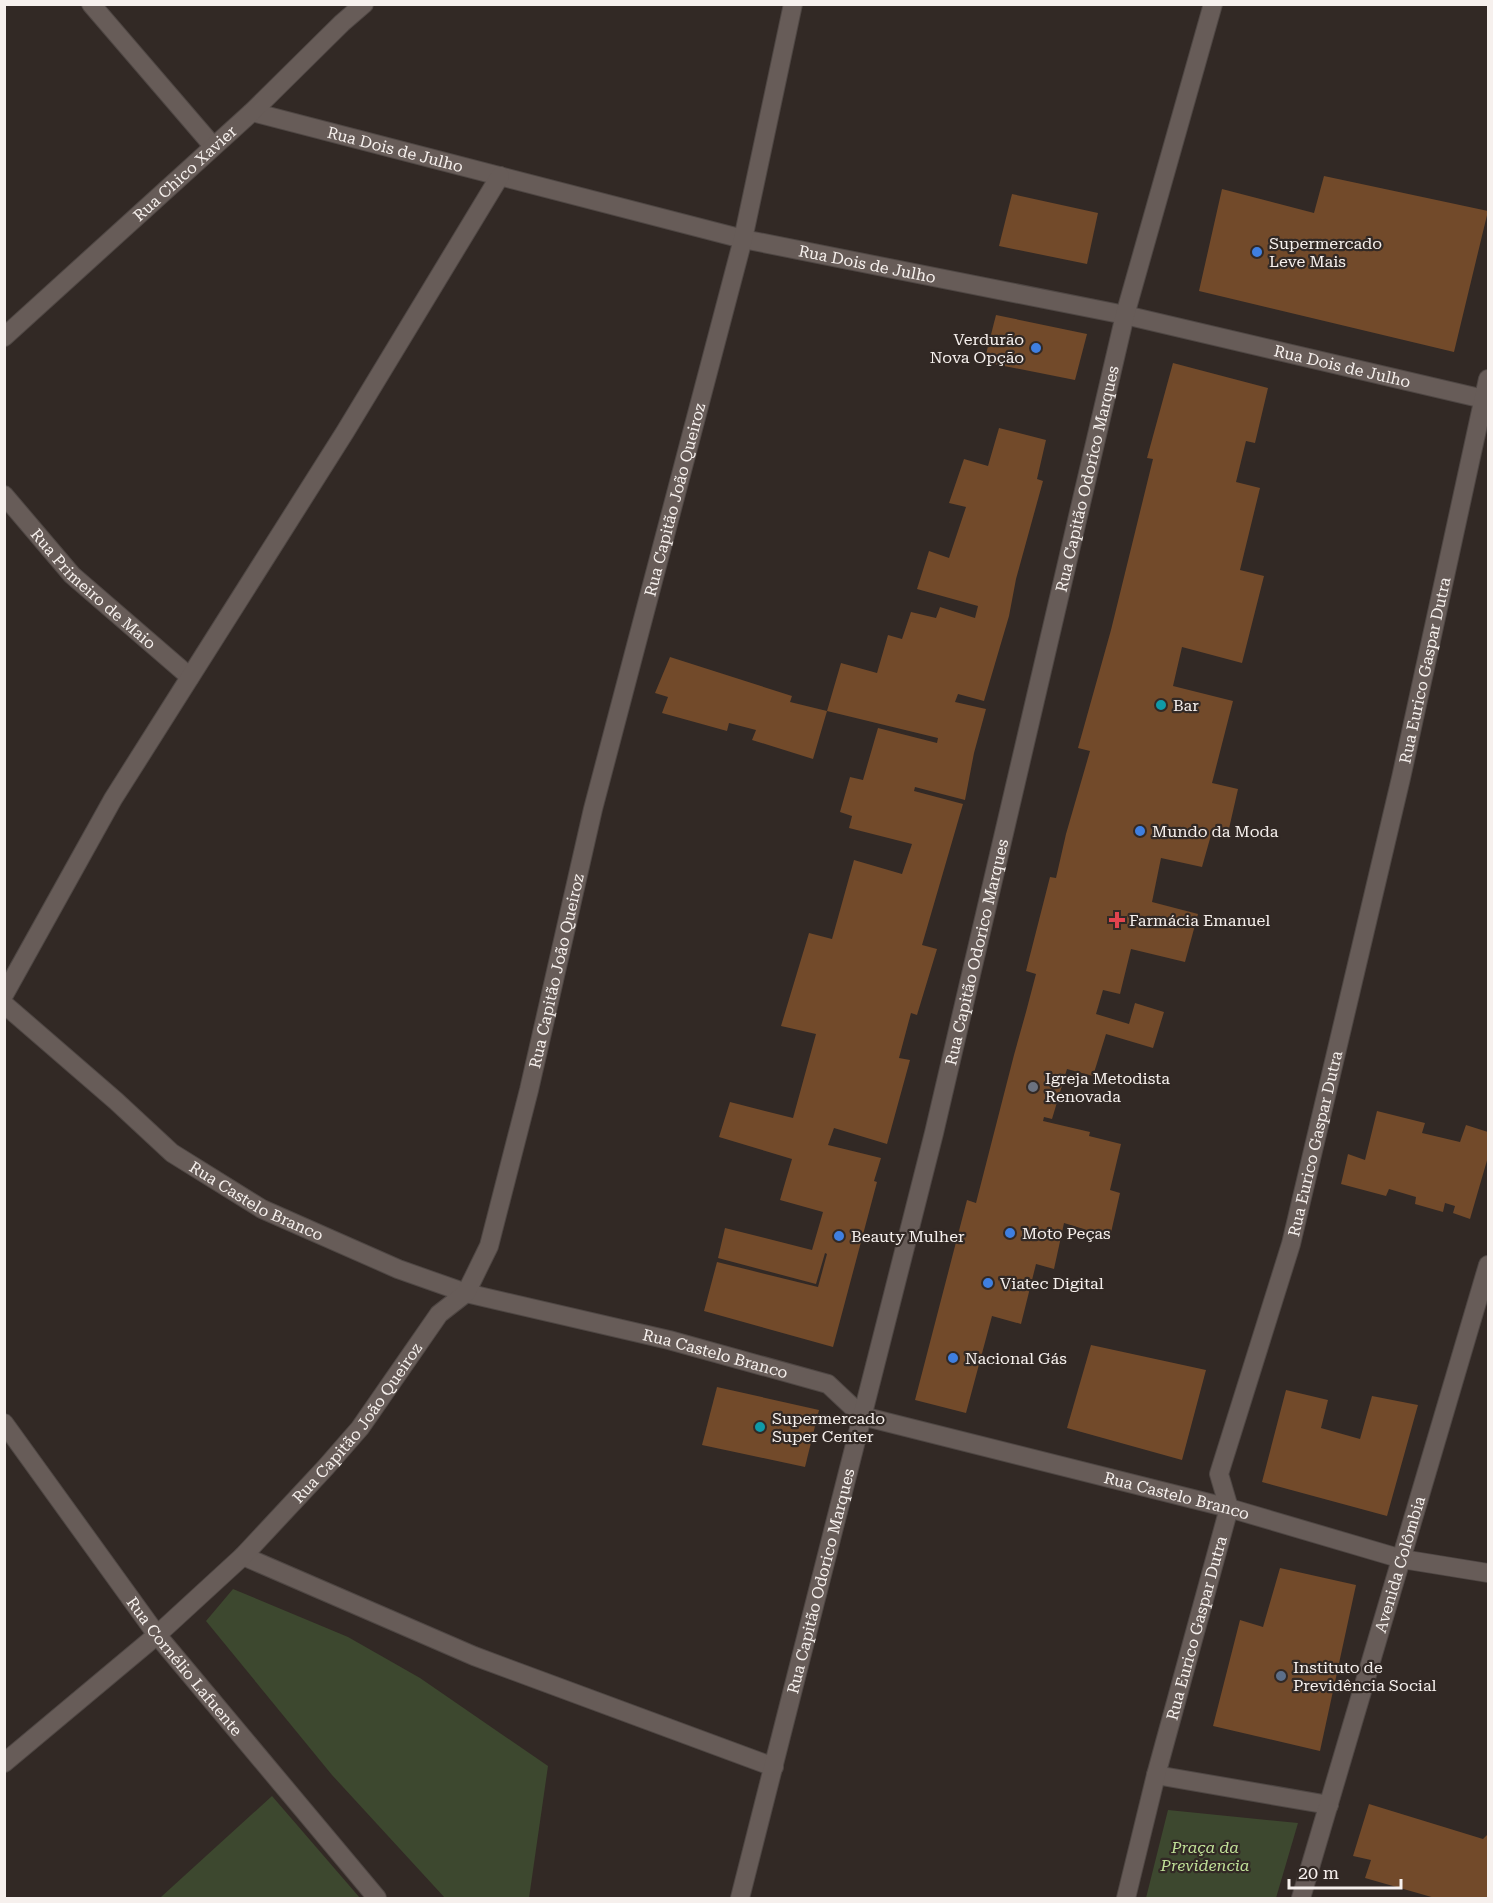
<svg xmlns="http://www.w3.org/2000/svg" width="1493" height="1903" font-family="'Roboto Serif',serif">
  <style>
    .green { fill: #3d482f }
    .building { fill: #724a2a }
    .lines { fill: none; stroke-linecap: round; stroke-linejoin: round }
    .street-casing { stroke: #4f4744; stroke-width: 20 }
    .street { stroke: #675c58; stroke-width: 18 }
    .shop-dot { fill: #3f7fe0; stroke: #322925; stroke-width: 2 }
    .culture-dot { fill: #0f9aa8; stroke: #322925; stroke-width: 2 }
    .health-dot { fill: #e0444e; stroke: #322925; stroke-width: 2 }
    .worship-dot { fill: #6b7280; stroke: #322925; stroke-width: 2 }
    .service-dot { fill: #5c6f8a; stroke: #322925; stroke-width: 2 }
    .labels { text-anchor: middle; stroke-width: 4.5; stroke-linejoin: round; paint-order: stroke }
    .street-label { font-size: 16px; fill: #f6f0ed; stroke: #322925 }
    .poi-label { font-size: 16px; fill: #f6f0ed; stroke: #322925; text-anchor: start }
    .park-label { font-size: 16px; font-style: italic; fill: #bfdf97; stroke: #322925 }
  </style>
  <rect width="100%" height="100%" fill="#322925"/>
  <g class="green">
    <polygon points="233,1589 348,1637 420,1678 548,1766 529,1898 445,1898 332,1775 206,1621"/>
    <polygon points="272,1796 360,1898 162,1898 161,1897"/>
    <polygon points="1168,1810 1298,1823 1276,1898 1146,1898"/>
  </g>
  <g class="building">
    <polygon points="1324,176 1488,211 1454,352 1199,291 1222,189 1314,213"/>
    <polygon points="1012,194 1098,213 1087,264 999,246"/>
    <polygon points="996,315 1087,334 1075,380 984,362"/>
    <polygon points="1173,363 1268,388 1255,443 1246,441 1236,482 1260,488 1240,570 1264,576 1242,663 1182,647 1173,686 1233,701 1212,783 1238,789 1228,833 1213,828 1202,867 1161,858 1152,902 1198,914 1185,962 1131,949 1120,994 1103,990 1096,1014 1129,1024 1135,1003 1164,1012 1153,1048 1106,1034 1093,1076 1067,1069 1052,1119 1044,1117 1043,1121 1090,1132 1089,1136 1121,1144 1110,1190 1120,1193 1110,1237 1064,1223 1054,1269 1036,1264 1021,1324 992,1316 966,1413 915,1400 967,1200 976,1203 1014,1055 1026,1012 1036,974 1026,971 1050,877 1056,878 1066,834 1090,751 1078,748 1111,630 1153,459 1147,458"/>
    <polygon points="999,428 1046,440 1037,479 1043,481 1016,579 1009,616 984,701 958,694 955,702 986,709 974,753 965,800 915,787 914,791 963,804 922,945 937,949 917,1015 911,1013 899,1058 910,1060 887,1144 834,1128 828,1145 881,1158 874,1181 877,1182 833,1347 704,1311 717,1262 818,1287 827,1254 825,1253 816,1284 718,1258 725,1228 812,1250 823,1212 780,1200 792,1159 719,1137 730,1102 793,1118 816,1034 781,1026 809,933 832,939 854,860 902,874 912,844 849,828 852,816 840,812 850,777 863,780 878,728 937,743 938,738 827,711 813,759 752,740 756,730 729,723 727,731 662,713 668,697 655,693 670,657 792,696 790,702 827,711 841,663 877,673 888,635 902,639 911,612 936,618 940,607 975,618 978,606 917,589 929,551 949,558 966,507 949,503 964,459 988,466"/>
    <polygon points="1377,1111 1425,1123 1422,1133 1460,1142 1466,1125 1488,1132 1488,1157 1470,1219 1453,1213 1455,1206 1445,1203 1443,1212 1415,1204 1416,1197 1389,1189 1386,1196 1341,1184 1348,1154 1365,1160"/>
    <polygon points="1091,1345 1206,1370 1182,1460 1067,1428"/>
    <polygon points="717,1387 819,1410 805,1467 702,1445"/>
    <polygon points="1286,1390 1328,1400 1321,1428 1360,1439 1372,1396 1418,1405 1387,1516 1262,1482"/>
    <polygon points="1280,1568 1356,1585 1320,1751 1213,1726 1240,1620 1263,1627"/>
    <polygon points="1369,1804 1483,1839 1488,1834 1488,1898 1435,1898 1365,1878 1371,1860 1353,1856"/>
  </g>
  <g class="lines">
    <defs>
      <g id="street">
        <polyline points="91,4 213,146"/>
        <path id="s1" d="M252,112L743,239L1125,315L1488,400"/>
        <path id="s2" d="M4,337L252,112L342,23L364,4"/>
        <path id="s3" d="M4,495L72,575L190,677"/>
        <polyline points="4,995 113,799 345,432 500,176"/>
        <path id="s4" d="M4,1004L116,1101L172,1153L262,1209L398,1269L466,1293L669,1340L828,1384L862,1416L1229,1508L1402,1559L1488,1573"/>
        <path id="s5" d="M4,1423L157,1635L377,1898"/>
        <polyline points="243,1556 474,1656 774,1767"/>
        <path id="s6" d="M4,1763L157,1635L243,1556L326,1467L360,1428L439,1314L466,1293L489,1246L529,1090L593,809L743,239L793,4"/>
        <polyline points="1156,1775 1329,1805"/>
        <path id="s7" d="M740,1898L934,1133L1125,315L1213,4"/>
        <path id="s8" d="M1126,1898L1156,1775L1229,1508L1219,1474L1291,1244L1401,778L1488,379"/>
        <path id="s9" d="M1301,1898L1488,1265"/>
      </g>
    </defs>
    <use href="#street" class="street-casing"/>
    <use href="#street" class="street"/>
  </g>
  <g class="shop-dot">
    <circle cx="1257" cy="252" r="6"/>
    <circle cx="1036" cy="348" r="6"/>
    <circle cx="1140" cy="831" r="6"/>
    <circle cx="1010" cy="1233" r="6"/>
    <circle cx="839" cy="1236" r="6"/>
    <circle cx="988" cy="1283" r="6"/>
    <circle cx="953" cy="1358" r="6"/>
  </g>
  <g class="culture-dot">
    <circle cx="1161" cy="705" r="6"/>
    <circle cx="760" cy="1427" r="6"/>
  </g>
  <path class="health-dot" d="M1114 911h6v6h6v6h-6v6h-6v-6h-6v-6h6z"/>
  <circle class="worship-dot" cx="1033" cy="1087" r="6"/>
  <circle class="service-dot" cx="1281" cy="1676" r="6"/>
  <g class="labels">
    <g class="street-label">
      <text dy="6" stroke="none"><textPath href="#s1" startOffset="148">Rua Dois de Julho</textPath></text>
      <text dy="6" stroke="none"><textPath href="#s2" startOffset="244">Rua Chico Xavier</textPath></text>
      <text dy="6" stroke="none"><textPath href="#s1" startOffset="634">Rua Dois de Julho</textPath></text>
      <text dy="6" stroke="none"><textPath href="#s1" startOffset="1120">Rua Dois de Julho</textPath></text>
      <text dy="6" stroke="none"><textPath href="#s7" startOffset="1461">Rua Capitão Odorico Marques</textPath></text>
      <text dy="6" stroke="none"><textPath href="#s6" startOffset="1484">Rua Capitão João Queiroz</textPath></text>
      <text dy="6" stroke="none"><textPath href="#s3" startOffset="130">Rua Primeiro de Maio</textPath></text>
      <text dy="6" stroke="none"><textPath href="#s8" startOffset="1269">Rua Eurico Gaspar Dutra</textPath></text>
      <text dy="6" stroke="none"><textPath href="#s7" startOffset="975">Rua Capitão Odorico Marques</textPath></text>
      <text dy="6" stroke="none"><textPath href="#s6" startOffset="998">Rua Capitão João Queiroz</textPath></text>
      <text dy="6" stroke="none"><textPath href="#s8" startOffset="783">Rua Eurico Gaspar Dutra</textPath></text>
      <text dy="6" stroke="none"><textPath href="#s4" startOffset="322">Rua Castelo Branco</textPath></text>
      <text dy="6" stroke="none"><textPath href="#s4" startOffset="808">Rua Castelo Branco</textPath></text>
      <text dy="6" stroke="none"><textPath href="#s6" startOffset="492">Rua Capitão João Queiroz</textPath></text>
      <text dy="6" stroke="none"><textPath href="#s4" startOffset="1296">Rua Castelo Branco</textPath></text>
      <text dy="6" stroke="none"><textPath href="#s9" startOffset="348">Avenida Colômbia</textPath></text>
      <text dy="6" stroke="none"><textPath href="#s7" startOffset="327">Rua Capitão Odorico Marques</textPath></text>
      <text dy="6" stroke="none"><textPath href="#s8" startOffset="279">Rua Eurico Gaspar Dutra</textPath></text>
      <text dy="6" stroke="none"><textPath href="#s5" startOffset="303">Rua Cornélio Lafuente</textPath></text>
    </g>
    <g class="poi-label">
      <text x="1269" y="249">Supermercado<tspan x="1269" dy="18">Leve Mais</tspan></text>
      <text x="1024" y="345" text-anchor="end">Verdurão<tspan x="1024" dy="18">Nova Opção</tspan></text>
      <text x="1173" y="711">Bar</text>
      <text x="1152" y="837">Mundo da Moda</text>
      <text x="1129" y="926">Farmácia Emanuel</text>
      <text x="1045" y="1084">Igreja Metodista<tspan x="1045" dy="18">Renovada</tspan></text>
      <text x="1022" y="1239">Moto Peças</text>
      <text x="851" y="1242">Beauty Mulher</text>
      <text x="1000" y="1289">Viatec Digital</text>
      <text x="965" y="1364">Nacional Gás</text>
      <text x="772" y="1424">Supermercado<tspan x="772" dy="18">Super Center</tspan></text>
      <text x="1293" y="1673">Instituto de<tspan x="1293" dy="18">Previdência Social</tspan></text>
    </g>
    <g class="park-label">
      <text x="1205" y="1853">Praça da<tspan x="1205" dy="18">Previdencia</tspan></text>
    </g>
  </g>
  <rect width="1493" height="1903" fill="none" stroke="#f6f0ed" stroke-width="12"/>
  <path d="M1289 1879v9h112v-9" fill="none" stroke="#f6f0ed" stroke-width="3"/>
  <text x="1298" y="1879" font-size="18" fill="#f6f0ed" stroke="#322925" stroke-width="4.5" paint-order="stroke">20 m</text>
</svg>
